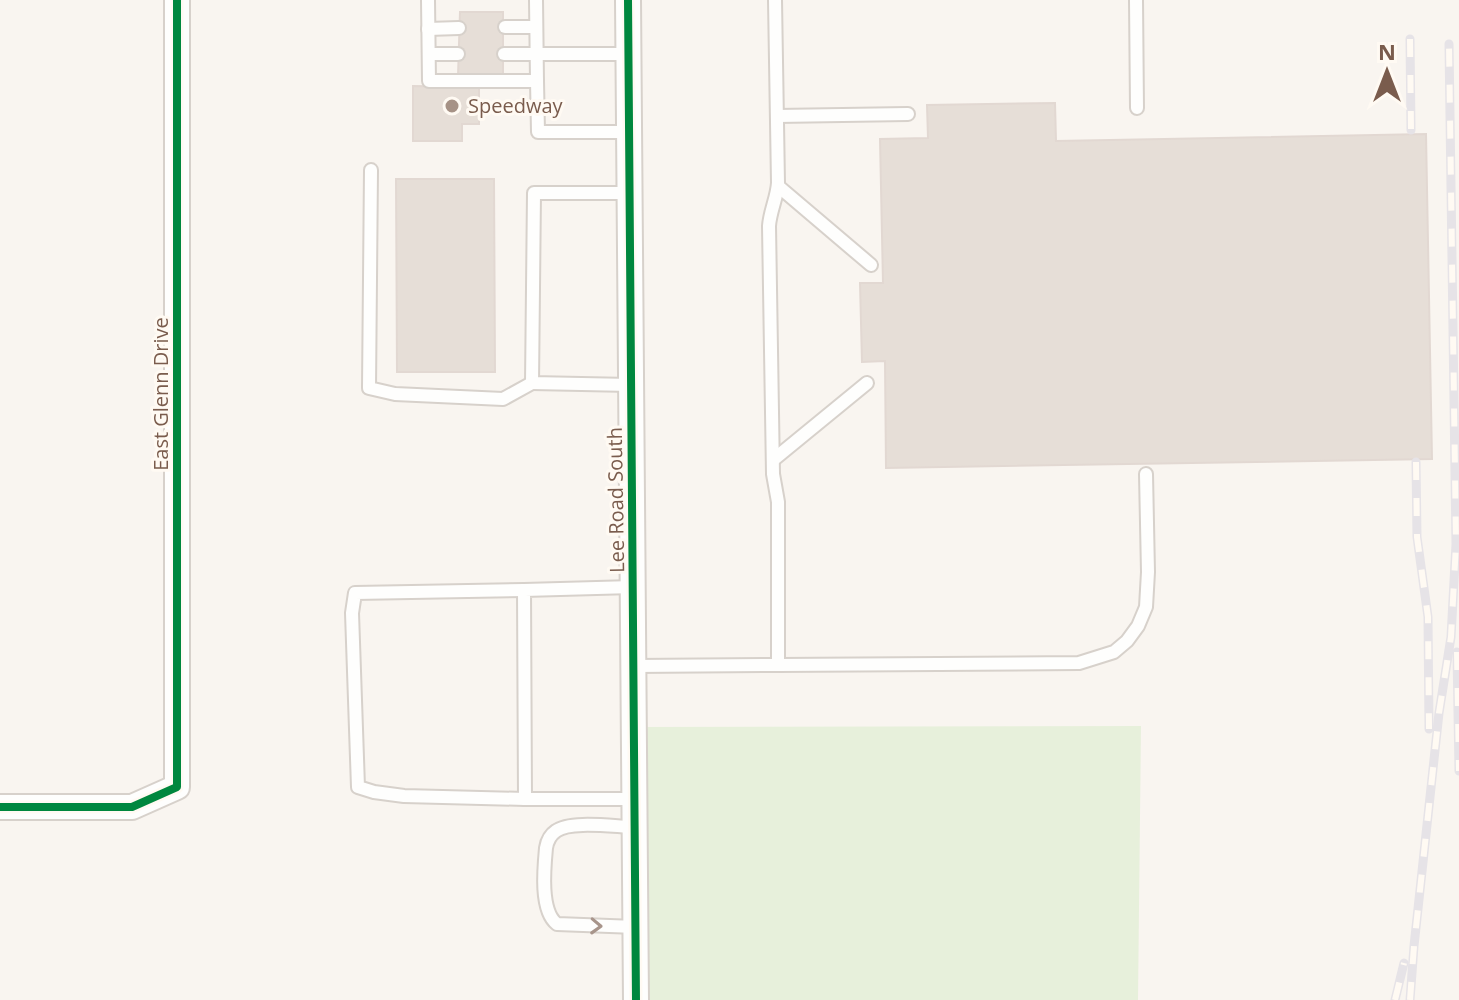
<svg xmlns="http://www.w3.org/2000/svg" width="1459" height="1000" font-family="'Open Sans',sans-serif">
  <style>
    .green { fill: #e7f0db }
    .building { fill: #e6ded7; stroke: #e2d8d2; stroke-width: 2 }
    .lines { fill: none; stroke-linecap: round; stroke-linejoin: round }
    .lane-casing { stroke: #d7d1cb; stroke-width: 16 }
    .street-casing { stroke: #d7d1cb; stroke-width: 28 }
    .lane { stroke: #fefefd; stroke-width: 12 }
    .street { stroke: #fefefd; stroke-width: 24 }
    .rail-casing { stroke: #e6e3e7; stroke-width: 9 }
    .rail { stroke: #fffaf3; stroke-width: 6; stroke-dasharray: 18; stroke-linecap: butt }
    .cycleway-casing { stroke: #fffaf3; stroke-width: 13 }
    .cycleway { stroke: #00873e; stroke-width: 8 }
    .oneway { stroke: #a8958b }
    .poi-dot { fill: #a69286; stroke: #fffaf3; stroke-width: 3 }
    .labels { text-anchor: middle; stroke-width: 6; stroke-linejoin: round; paint-order: stroke }
    .poi-label { font-size: 20px; fill: #7a5c4d; stroke: #fffaf3; text-anchor: start }
    .street-label { font-size: 20px; fill: #7a5c4d; stroke: #fffaf3 }
  </style>
  <rect width="100%" height="100%" fill="#f9f5f0"/>
  <polygon class="green" points="1141,726 1138,1000 636,1000 634,727"/>
  <g class="building">
    <polygon points="460,12 503,12 503,76 458,76"/>
    <polygon points="413,86 479,87 479,124 462,124 462,141 413,141"/>
    <polygon points="1055,103 1056,141 1426,134 1432,459 886,468 885,361 862,362 860,283 883,283 880,139 928,138 927,105"/>
    <polygon points="396,179 494,179 495,372 397,372"/>
  </g>
  <g class="lines">
    <defs>
      <g id="lane">
        <polyline points="428,0 429,81 537,81 536,0"/>
        <polyline points="1136,0 1137,108"/>
        <polyline points="505,27 536,27"/>
        <polyline points="428,29 459,28"/>
        <polyline points="429,54 458,54"/>
        <polyline points="504,54 628,54"/>
        <polyline points="537,81 538,132 629,132"/>
        <polyline points="777,116 908,114"/>
        <polyline points="371,170 369,388 395,394 503,399 532,383"/>
        <polyline points="778,186 871,265"/>
        <polyline points="629,193 534,193 532,383 631,385"/>
        <polyline points="773,460 867,383"/>
        <polyline points="633,587 524,590 525,799 635,799"/>
        <polyline points="524,590 355,593 352,613 358,787 374,792 404,796 525,799"/>
        <polyline points="778,665 1079,663 1114,652 1127,641 1138,626 1146,607 1148,572 1146,474"/>
        <path d="M634,666L778,665V502L773,474L769,226C770,211 777,198 778,183L775,0"/>
        <path d="M635,827C617,827 570,820 556,831C550,835 547,842 546,848C544,869 540,911 557,924L636,927"/>
      </g>
      <g id="street">
        <polyline points="628,0 636,1000"/>
        <polyline points="0,807 132,807 177,787 177,0"/>
      </g>
    </defs>
    <use href="#lane" class="lane-casing"/>
    <use href="#street" class="street-casing"/>
    <use href="#lane" class="lane"/>
    <use href="#street" class="street"/>
    <defs>
      <g id="rail">
        <polyline points="1410,39 1411,130"/>
        <polyline points="1416,462 1417,537 1428,617 1429,729"/>
        <polyline points="1457,652 1459,771"/>
        <polyline points="1395,1000 1404,963"/>
        <polyline points="1410,1000 1414,946 1439,713 1451,637 1456,544 1449,44"/>
      </g>
    </defs>
    <use href="#rail" class="rail-casing"/>
    <use href="#rail" class="rail"/>
    <defs>
      <g id="cycleway">
        <polyline points="628,0 636,1000"/>
        <polyline points="0,807 132,807 177,787 177,0"/>
      </g>
    </defs>
    <use href="#cycleway" class="cycleway-casing"/>
    <use href="#cycleway" class="cycleway"/>
  </g>
  <defs><path id="oneway-chevron" d="M-2-3.5L2.5 0L-2 3.5" fill="none" stroke-width="1.6" stroke-linecap="round" stroke-linejoin="round" transform="scale(2)"/></defs>
  <use class="oneway" href="#oneway-chevron" transform="translate(596 926) rotate(2)"/>
  <circle class="poi-dot" cx="452" cy="106" r="8"/>
  <g class="labels">
    <g class="poi-label">
      <text x="468" y="113">Speedway</text>
    </g>
    <g class="street-label">
      <text transform="translate(161 394) rotate(-90)" y="7">East Glenn Drive</text>
      <text transform="translate(616 500) rotate(-91)" y="7">Lee Road South</text>
    </g>
  </g>
  <g transform="translate(1387 72)" stroke="#fffaf3" stroke-width="6" paint-order="stroke">
  <path d="M0-6L14 30L0 20L-14 30Z" fill="#7a5c4d"/>
  <text y="-12" font-size="22" font-weight="bold" text-anchor="middle" fill="#7a5c4d">N</text>
  </g>
</svg>
